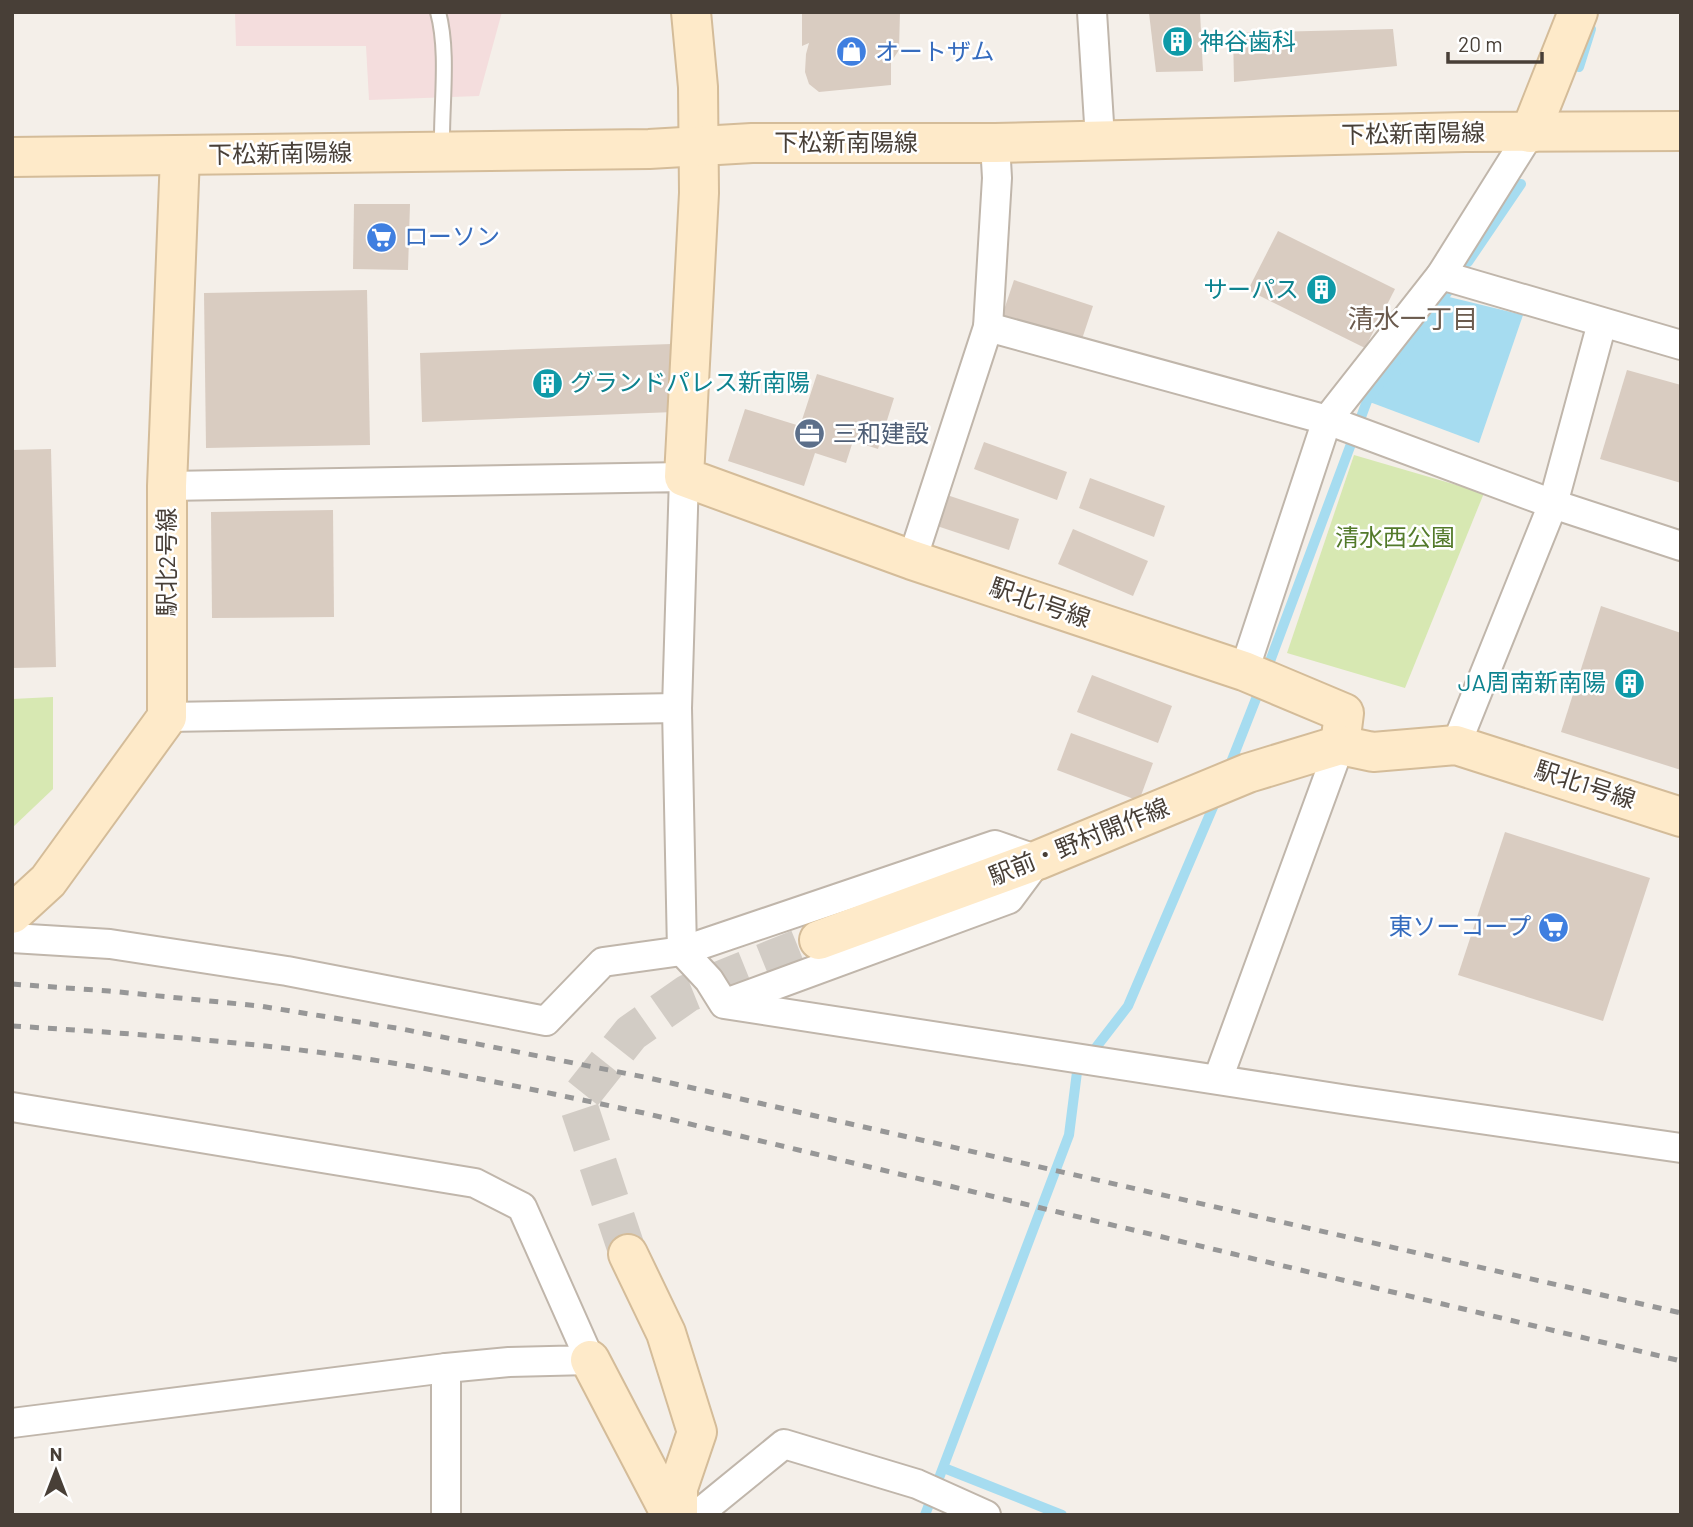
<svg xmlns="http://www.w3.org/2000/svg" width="1693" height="1527" font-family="Barlow,'Noto Sans JP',sans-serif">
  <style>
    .medical { fill: #f4dddd }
    .green { fill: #d7e8b2 }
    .water { fill: #a6dcf0 }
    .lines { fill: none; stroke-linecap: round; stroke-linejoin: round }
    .stream { stroke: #a6dcf0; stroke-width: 10 }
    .building { fill: #d9ccc1 }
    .secondary-tunnel { stroke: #d2ccc5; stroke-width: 38; stroke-dasharray: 38 19; stroke-linecap: butt }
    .lane-casing { stroke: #c0b6ab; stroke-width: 18 }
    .street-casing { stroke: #c0b6ab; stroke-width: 32 }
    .secondary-casing { stroke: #d4bc99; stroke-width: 42 }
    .lane { stroke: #fff; stroke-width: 14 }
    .street { stroke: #fff; stroke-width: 28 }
    .secondary { stroke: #feeac9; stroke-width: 38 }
    .rail { stroke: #979797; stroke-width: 5; stroke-dasharray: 9 9; stroke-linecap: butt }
    .labels { text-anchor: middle; stroke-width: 5; stroke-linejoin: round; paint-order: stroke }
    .culture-label { font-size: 24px; fill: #0d838f; stroke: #fff; text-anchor: start }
    .shop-label { font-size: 24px; fill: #366cbe; stroke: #fff; text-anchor: start }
    .street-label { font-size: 24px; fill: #483f37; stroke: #fff }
    .service-label { font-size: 24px; fill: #4e5e75; stroke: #fff; text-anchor: start }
    .park-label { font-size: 24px; fill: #537a2a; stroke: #fff }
    .neighbourhood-label { font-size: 26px; fill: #6b5b4e; stroke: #fff }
  </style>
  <rect width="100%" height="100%" fill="#f4efe9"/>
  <polygon class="medical" points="235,12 502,12 479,96 369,100 366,46 236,46"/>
  <g class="green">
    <polygon points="1354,455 1484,493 1405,688 1287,653"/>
    <polygon points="53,697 53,789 12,828 12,699"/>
  </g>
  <polygon class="water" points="1445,296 1523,315 1479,443 1367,401"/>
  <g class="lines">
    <g class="stream">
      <polyline points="1579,67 1591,29"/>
      <polyline points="1468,262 1521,184"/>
      <polyline points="1266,672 1367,401 1449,290"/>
      <polyline points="1228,770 1261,686"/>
      <polyline points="944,1468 1062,1515"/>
      <polyline points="925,1515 1069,1135 1077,1072 1128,1006 1216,800"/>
    </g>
  </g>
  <g class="building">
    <polygon points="802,12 900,12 899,50 891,62 891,85 819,92 809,84 805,72 806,54 809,43 802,46"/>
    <polygon points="1157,12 1200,12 1203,71 1156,72 1149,13"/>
    <polygon points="1393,29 1397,66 1234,82 1233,33"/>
    <polygon points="354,204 410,204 408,270 353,269"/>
    <polygon points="1278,231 1395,289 1365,348 1248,290"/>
    <polygon points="1014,280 1093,306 1081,342 1002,316"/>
    <polygon points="367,290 370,445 206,448 204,293"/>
    <polygon points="671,344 674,412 422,422 420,353"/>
    <polygon points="1627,370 1681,385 1681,483 1600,459"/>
    <polygon points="817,374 894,398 878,449 853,441 846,463 815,453 804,486 728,461 745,409 800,426"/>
    <polygon points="984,442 1067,472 1057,500 974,469"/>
    <polygon points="51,449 56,667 12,668 12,450"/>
    <polygon points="1090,478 1165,506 1154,537 1079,508"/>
    <polygon points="941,493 1019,519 1009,550 931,524"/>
    <polygon points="333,510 334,617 212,618 211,512"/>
    <polygon points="1073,529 1148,561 1133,596 1058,564"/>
    <polygon points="1601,606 1681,633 1681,770 1561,732"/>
    <polygon points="1092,675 1172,706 1158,743 1077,712"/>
    <polygon points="1071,733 1153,763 1139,801 1057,770"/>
    <polygon points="1505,832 1650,878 1603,1021 1458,975"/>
  </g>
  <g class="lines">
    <polyline class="secondary-tunnel" points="628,1254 577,1101 631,1033 688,993 819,940"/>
    <defs>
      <path id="lane" d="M438,12C449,52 441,106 442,149"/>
      <g id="street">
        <polyline points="1092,12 1100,139"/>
        <polyline points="1441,275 1681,345"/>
        <polyline points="988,327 997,178 995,143"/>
        <polyline points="167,486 684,477 677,708 682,951 709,980 724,1004 1348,1100 1681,1148"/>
        <polyline points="912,560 988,327 1327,420 1553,504 1681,546"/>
        <polyline points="1244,671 1327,420 1441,275 1530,133"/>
        <polyline points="167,717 677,708"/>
        <polyline points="1456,745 1553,504 1602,323"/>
        <polyline points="12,938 110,944 287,971 546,1021 603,962 682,951 995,845 1038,860 1009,899 729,1002"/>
        <polyline points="1218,1079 1340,745"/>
        <polyline points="12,1107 475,1183 522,1207 590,1360 509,1362 446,1368 12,1423"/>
        <polyline points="446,1515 446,1368"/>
        <polyline points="697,1515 784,1444 917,1484 986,1515"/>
      </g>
      <g id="secondary">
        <polyline points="691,12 698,87 699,193 684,477 912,560 1244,671 1344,713 1340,745"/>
        <polyline points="1530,133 1578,12"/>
        <polyline points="12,157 649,149 752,143 995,143 1465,132 1681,131"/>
        <polyline points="12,914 48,881 167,717 167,486 180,156"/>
        <polyline points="819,940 1038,860 1248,773 1340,745 1373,752 1456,745 1681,817"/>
        <polyline points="628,1254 666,1333 697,1432 678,1488 678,1515"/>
        <polyline points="590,1360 671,1515"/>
      </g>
    </defs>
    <use href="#lane" class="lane-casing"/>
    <use href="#street" class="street-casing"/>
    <use href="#secondary" class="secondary-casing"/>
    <use href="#lane" class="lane"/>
    <use href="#street" class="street"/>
    <use href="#secondary" class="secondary"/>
    <g class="rail">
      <polyline points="12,984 109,991 260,1006 402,1029 649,1078 1681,1313"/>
      <path d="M12,1026C141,1034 271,1043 399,1064C481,1078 563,1096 644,1113L1681,1361"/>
    </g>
  </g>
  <defs>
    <symbol id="building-disc" viewBox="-11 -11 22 22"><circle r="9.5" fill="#0f9aa8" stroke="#fff"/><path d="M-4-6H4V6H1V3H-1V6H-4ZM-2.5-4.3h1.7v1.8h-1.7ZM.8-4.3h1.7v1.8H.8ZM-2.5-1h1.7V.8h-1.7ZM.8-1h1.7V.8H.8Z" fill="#fff"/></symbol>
    <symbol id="shop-disc" viewBox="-11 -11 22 22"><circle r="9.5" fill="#3f7fe0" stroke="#fff"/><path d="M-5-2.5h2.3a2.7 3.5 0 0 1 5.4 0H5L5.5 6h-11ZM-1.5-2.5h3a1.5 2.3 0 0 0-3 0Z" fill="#fff"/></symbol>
    <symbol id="supermarket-disc" viewBox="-11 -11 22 22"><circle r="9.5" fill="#3f7fe0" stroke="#fff"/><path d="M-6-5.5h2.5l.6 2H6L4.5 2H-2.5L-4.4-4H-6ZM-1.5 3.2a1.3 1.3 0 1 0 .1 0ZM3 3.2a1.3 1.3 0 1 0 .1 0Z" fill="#fff"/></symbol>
    <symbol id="office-disc" viewBox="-11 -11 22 22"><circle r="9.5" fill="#5c6f8a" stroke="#fff"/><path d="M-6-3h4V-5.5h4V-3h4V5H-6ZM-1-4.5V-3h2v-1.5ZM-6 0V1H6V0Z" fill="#fff"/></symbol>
  </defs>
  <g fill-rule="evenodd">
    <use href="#building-disc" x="1160" y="24" width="35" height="35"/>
    <use href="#shop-disc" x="834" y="34" width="35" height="35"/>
    <use href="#supermarket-disc" x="364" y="220" width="35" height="35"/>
    <use href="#building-disc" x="1304" y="272" width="35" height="35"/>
    <use href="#building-disc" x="530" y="366" width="35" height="35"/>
    <use href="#office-disc" x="792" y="416" width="35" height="35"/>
    <use href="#building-disc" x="1612" y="666" width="35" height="35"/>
    <use href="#supermarket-disc" x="1536" y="910" width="35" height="35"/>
  </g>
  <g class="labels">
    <g class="culture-label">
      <text x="1200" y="50">神谷歯科</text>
      <text x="1299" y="298" text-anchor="end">サーパス</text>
      <text x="570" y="391">グランドパレス新南陽</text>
      <text x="1606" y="691" text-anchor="end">JA周南新南陽</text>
    </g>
    <g class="shop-label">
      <text x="875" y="60">オートザム</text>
      <text x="404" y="245">ローソン</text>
      <text x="1531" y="935" text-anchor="end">東ソーコープ</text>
    </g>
    <g class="street-label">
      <text transform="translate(1413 134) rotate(-1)" y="8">下松新南陽線</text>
      <text x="846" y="151">下松新南陽線</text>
      <text transform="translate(280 154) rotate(-1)" y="8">下松新南陽線</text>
      <text transform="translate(167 562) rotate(-90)" y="8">駅北2号線</text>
      <text transform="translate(1040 603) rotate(19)" y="8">駅北1号線</text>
      <text transform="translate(1585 785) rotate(18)" y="8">駅北1号線</text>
      <text transform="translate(1079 842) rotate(-22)" y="8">駅前・野村開作線</text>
    </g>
    <g class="service-label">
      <text x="833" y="442">三和建設</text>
    </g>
    <g class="park-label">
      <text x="1395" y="546">清水西公園</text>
    </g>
    <g class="neighbourhood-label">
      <text x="1413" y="328">清水一丁目</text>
    </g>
  </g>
  <rect width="1693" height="1527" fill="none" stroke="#483f37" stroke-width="28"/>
  <g transform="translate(56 1471)" stroke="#ffffff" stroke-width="5" paint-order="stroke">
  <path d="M0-5L12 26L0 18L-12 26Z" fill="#483f37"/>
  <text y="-10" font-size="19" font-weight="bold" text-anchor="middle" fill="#483f37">N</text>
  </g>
  <path d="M1448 52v10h94v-10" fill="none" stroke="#483f37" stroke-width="3.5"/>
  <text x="1458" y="52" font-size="21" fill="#483f37" stroke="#ffffff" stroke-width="5" paint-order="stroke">20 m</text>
</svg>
